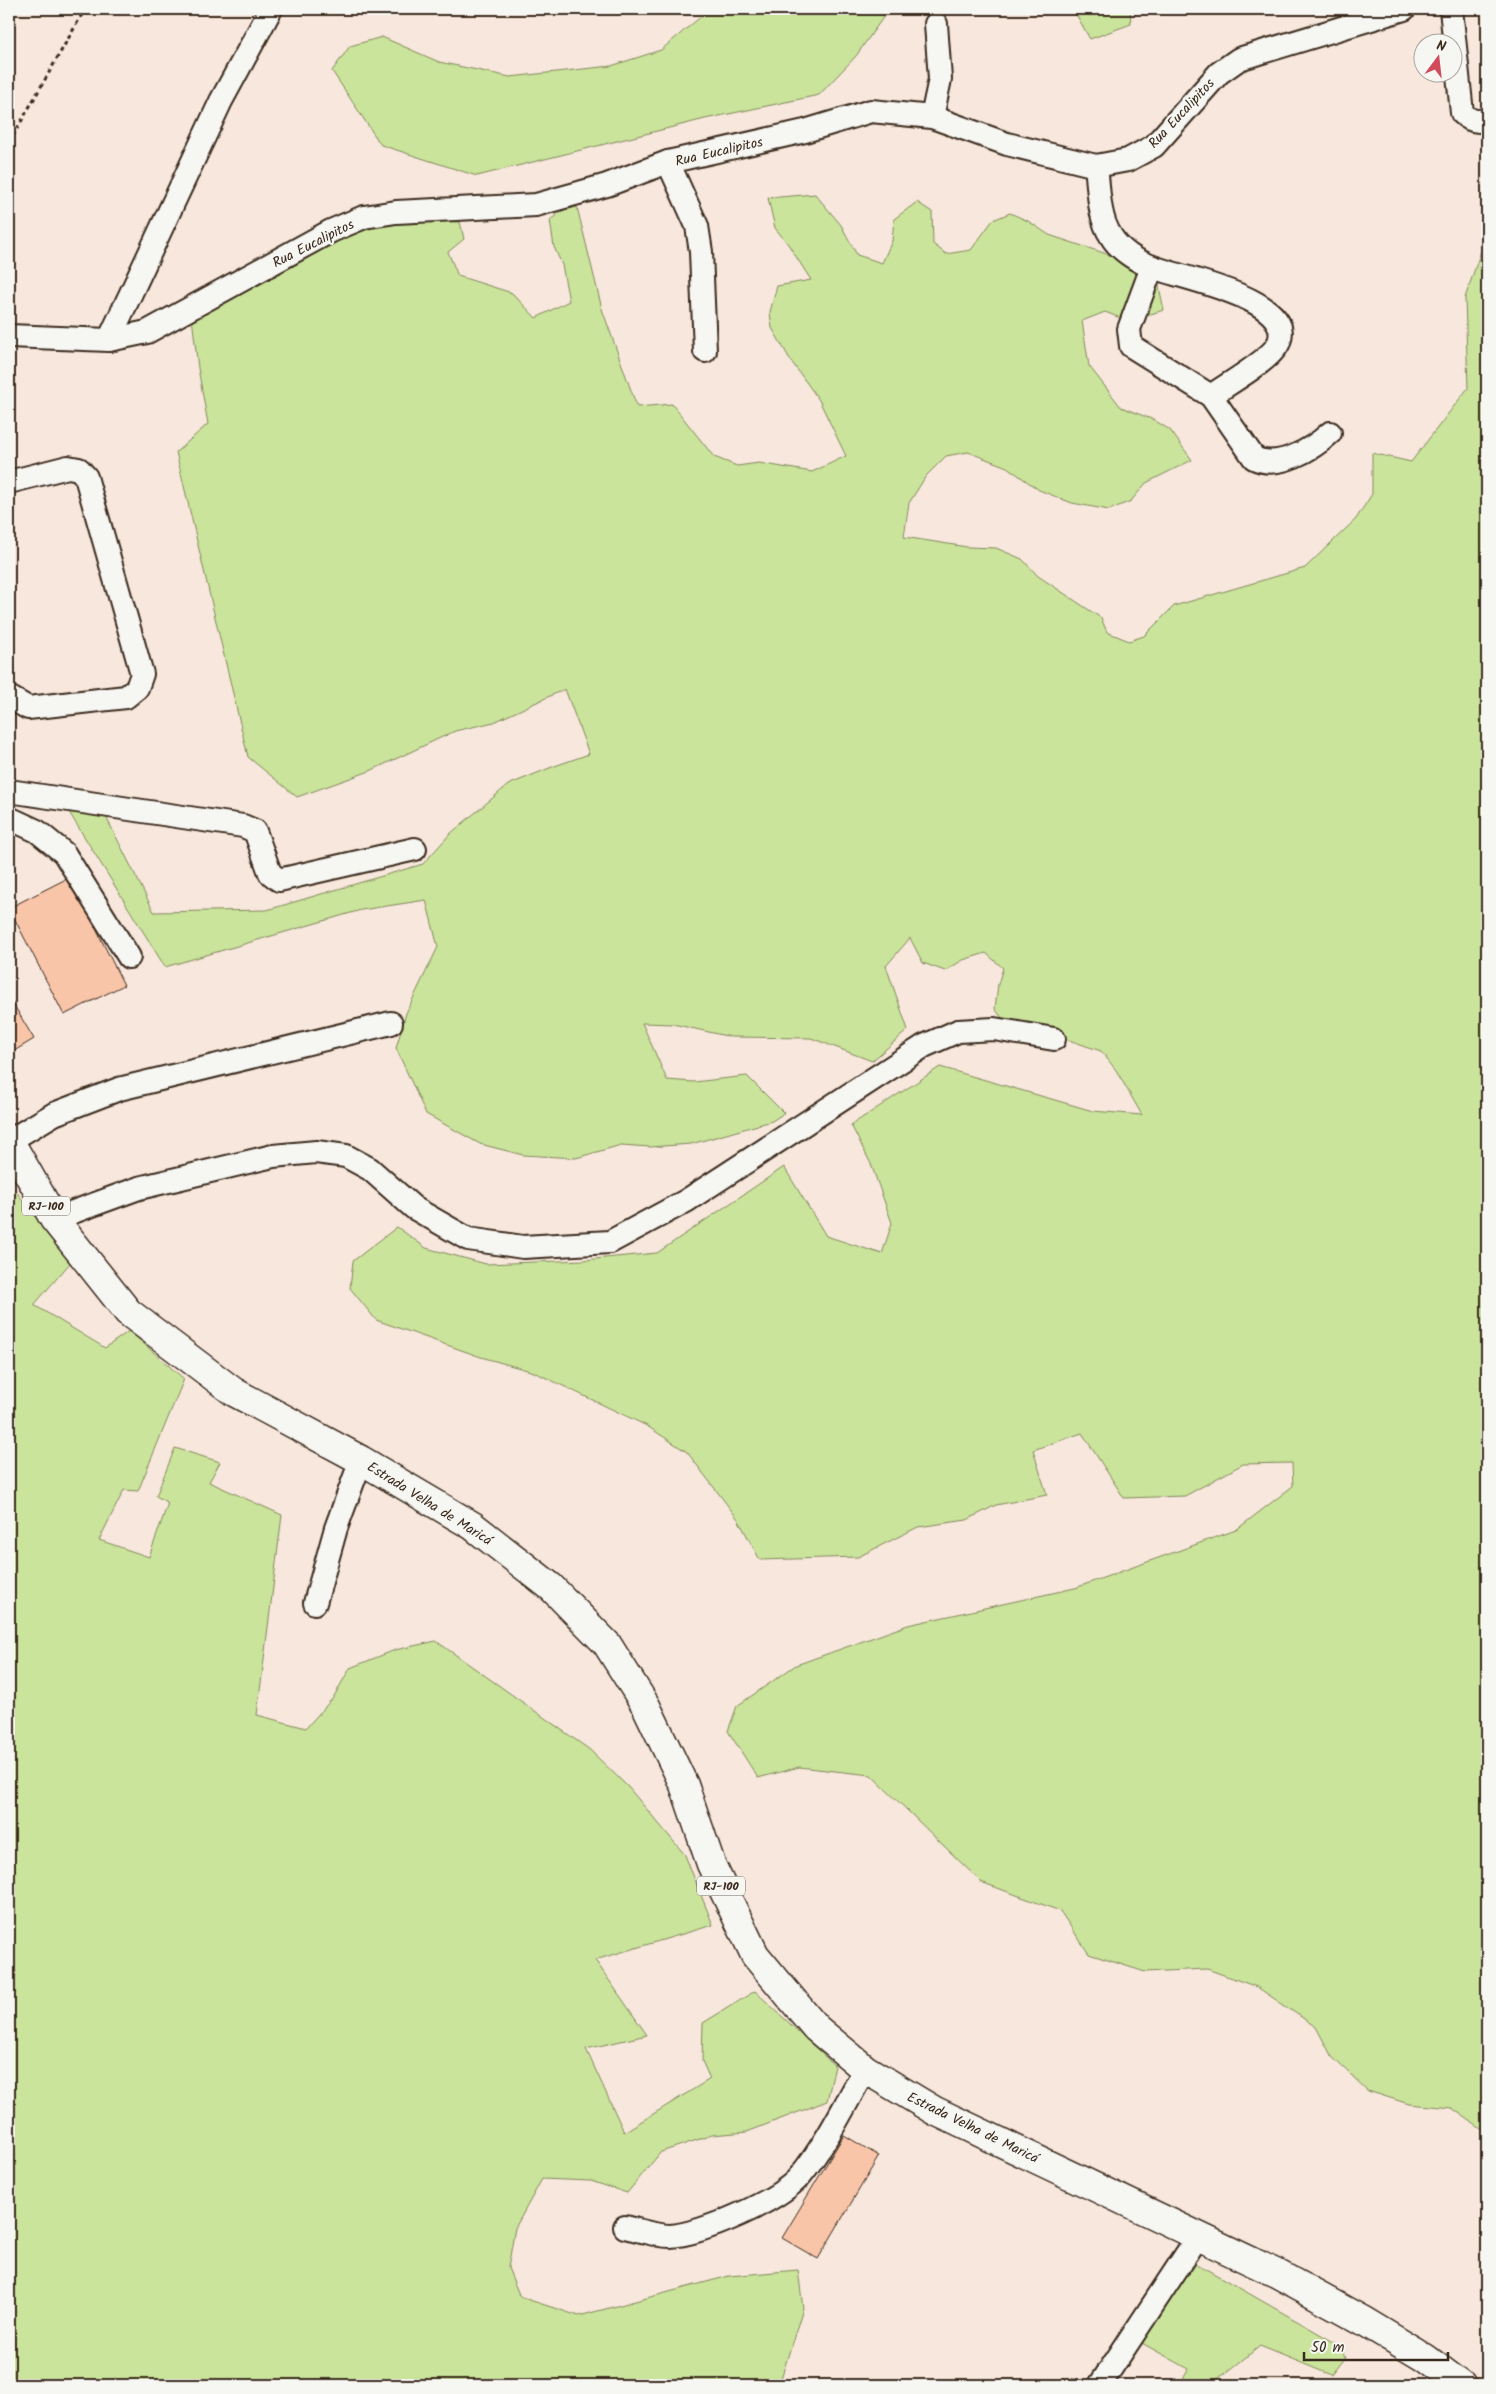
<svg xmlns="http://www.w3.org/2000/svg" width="1496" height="2394" font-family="Kalam,sans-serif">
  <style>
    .green { fill: #cae49b; stroke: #82875c }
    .building { fill: #f8c5a8; stroke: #3b2a1e }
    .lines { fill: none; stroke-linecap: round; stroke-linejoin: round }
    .minor-casing { stroke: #3b2a1e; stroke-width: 26 }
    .major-casing { stroke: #3b2a1e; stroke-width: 31 }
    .path { stroke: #3b2a1e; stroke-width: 3; stroke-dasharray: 4 4; stroke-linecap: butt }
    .minor { stroke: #f6f6f2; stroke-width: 22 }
    .major { stroke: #f6f6f2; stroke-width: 28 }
    .labels { text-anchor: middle; stroke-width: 4.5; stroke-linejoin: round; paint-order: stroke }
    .shield { fill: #f6f6f2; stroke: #73675e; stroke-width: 1 }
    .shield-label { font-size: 12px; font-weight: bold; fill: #3b2a1e }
    .street-label { font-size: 14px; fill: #3b2a1e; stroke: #f6f6f2 }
  </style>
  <rect width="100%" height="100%" fill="#f7e7dc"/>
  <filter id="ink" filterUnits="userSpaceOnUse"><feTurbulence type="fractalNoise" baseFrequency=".02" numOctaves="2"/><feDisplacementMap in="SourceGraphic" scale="10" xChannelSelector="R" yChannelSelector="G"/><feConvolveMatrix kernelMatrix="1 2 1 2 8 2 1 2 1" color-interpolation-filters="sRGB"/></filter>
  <g filter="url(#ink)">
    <g class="green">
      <polygon points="710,9 889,9 856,56 819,95 705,119 477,176 381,145 332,71 350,46 382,37 439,62 510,77 611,66 661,50"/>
      <polygon points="1073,9 1130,9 1131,24 1090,39"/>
      <polygon points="815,194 841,225 857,255 882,263 892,241 894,219 917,202 932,212 933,244 946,254 971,250 993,220 1010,213 1028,221 1049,235 1122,259 1158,282 1164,310 1128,321 1105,312 1082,321 1089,366 1121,407 1154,420 1170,430 1192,460 1146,483 1131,501 1109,510 1072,503 1039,490 1007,467 968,452 946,456 926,476 909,503 904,537 967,547 996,548 1022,559 1038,576 1101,618 1107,632 1129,641 1144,636 1174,606 1305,568 1356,519 1372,494 1372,453 1411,462 1468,388 1465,298 1487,233 1487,2133 1452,2108 1409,2104 1368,2091 1332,2057 1316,2027 1257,1987 1207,1969 1145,1972 1089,1954 1060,1911 981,1882 871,1775 799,1767 758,1778 728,1731 737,1706 796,1665 908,1625 1075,1588 1236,1530 1293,1486 1292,1463 1243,1464 1185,1496 1124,1498 1082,1433 1033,1450 1047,1495 996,1505 967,1520 918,1527 858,1557 760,1560 738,1519 687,1452 647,1426 534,1372 481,1357 376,1320 350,1288 353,1261 397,1227 426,1248 486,1264 584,1260 657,1253 784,1167 826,1236 882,1254 892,1223 871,1164 851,1125 940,1067 1093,1111 1142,1115 1116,1070 1101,1051 1060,1037 1007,1024 995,1009 998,984 1003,968 986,953 963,960 945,971 923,963 910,938 886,966 908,1030 872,1061 811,1038 731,1037 673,1024 642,1023 667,1080 694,1082 747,1076 784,1113 772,1121 691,1144 650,1147 621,1145 576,1158 523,1155 480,1144 426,1114 396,1048 406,1013 438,947 426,900 361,910 165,967 64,804 104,813 154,912 267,910 423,864 450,834 508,785 552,767 589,754 565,689 494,722 455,731 370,771 297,797 248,757 176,452 208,424 198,368 192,318 327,244 396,219 460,222 464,239 448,252 458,276 512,293 536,318 569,301 562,265 554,247 550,220 562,211 577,207 602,309 637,407 672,404 714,457 737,466 759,463 812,472 846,456 819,400 791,361 772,328 770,312 777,286 811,280 788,244 775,228 768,198"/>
      <polygon points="9,1182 70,1263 34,1305 105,1348 129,1331 184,1379 138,1491 124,1490 99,1540 149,1557 168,1503 156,1496 175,1448 220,1462 209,1482 282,1515 257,1715 306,1728 333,1698 350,1668 395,1650 436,1641 590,1750 628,1787 685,1855 713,1925 595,1960 647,2035 586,2049 624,2132 710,2079 702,2061 703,2023 755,1991 835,2066 827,2101 747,2132 712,2135 661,2152 627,2193 591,2181 542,2179 515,2228 508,2268 520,2297 579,2316 729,2276 798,2270 803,2308 779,2385 9,2385"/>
      <polygon points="1192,2261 1339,2345 1345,2357 1331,2375 1260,2346 1226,2373 1208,2385 1179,2385 1189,2369 1140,2342"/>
    </g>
    <g class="building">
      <polygon points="70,877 124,985 64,1015 9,908"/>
      <polygon points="9,997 34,1039 9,1054"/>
      <polygon points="844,2135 879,2156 818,2259 782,2238"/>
    </g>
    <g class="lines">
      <defs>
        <g id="minor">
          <path d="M1451,9L1462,113C1470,121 1477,123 1487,119"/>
          <polyline points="932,117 940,79 936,24"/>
          <polyline points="668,162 697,226 701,252 705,351"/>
          <path d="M1096,166C1099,188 1098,217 1111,236C1119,250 1138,262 1153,267C1179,278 1296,298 1279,342C1272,360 1227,384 1211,396"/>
          <path d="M1152,267L1129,329L1131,346L1211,396L1254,458C1278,470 1313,449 1330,433"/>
          <polyline points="9,336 109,340 147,332 331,231 364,217 396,212 536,205 607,185 668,162 805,131 871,111 932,117 1007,144 1096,166 1128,160 1154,146 1219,73 1239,59 1404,9"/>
          <polyline points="109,340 221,101 271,9"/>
          <polyline points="9,482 68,467 79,469 86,477 142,674 137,688 126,697 28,708 9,697"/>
          <polyline points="9,791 243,826 255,831 270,873 279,880 415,849"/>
          <polyline points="9,818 37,831 64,853 129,957"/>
          <polyline points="9,1141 54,1114 119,1089 391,1023"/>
          <polyline points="54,1219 139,1188 273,1156 316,1152 346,1156 370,1169 414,1208 468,1239 523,1247 610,1242 686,1201 924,1046 958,1031 994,1029 1054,1039"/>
          <polyline points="315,1603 336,1528 361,1460"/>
          <path d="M625,2227C639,2230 656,2236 670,2236C702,2234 779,2201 800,2176C826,2144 845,2105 865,2069"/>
          <polyline points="1100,2385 1199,2235"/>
        </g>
        <polyline id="major" points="9,1140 54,1219 128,1312 234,1392 361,1460 473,1526 551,1587 607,1644 646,1706 684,1785 711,1864 755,1955 816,2028 865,2069 935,2111 1276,2273 1362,2320 1425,2358 1461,2385"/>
      </defs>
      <use href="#minor" class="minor-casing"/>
      <use href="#major" class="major-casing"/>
      <polyline class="path" points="9,143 85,9"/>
      <use href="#minor" class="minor"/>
      <use href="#major" class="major"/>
    </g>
  </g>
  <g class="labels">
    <g class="shield">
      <rect x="22" y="1196.5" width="48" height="19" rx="4"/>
      <rect x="697" y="1876.5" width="48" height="19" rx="4"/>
    </g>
    <g class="shield-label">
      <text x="46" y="1210">RJ-100</text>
      <text x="721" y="1890">RJ-100</text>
    </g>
    <g class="street-label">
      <text transform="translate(1181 113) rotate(-47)" y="5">Rua Eucalipitos</text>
      <text transform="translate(719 151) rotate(-13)" y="5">Rua Eucalipitos</text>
      <text transform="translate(313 243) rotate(-27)" y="5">Rua Eucalipitos</text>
      <text transform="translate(430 1503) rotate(32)" y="5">Estrada Velha de Maricá</text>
      <text transform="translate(973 2127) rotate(26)" y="5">Estrada Velha de Maricá</text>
    </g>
  </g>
  <rect width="1496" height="2394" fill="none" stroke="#f6f6f2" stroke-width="30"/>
  <rect x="15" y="15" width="1466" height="2364" fill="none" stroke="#3b2a1e" stroke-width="2" filter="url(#ink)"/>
  <g transform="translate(1438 58) rotate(15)"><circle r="24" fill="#f6f6f2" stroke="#aba49d"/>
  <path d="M0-4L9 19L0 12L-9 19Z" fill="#d1495b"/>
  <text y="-8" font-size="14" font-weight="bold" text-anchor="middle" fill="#3b2a1e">N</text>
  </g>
  <path d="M1304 2352v8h144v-8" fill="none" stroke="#3b2a1e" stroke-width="2.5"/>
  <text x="1311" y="2352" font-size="15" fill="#3b2a1e" stroke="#f6f6f2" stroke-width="4" paint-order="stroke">50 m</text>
</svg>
